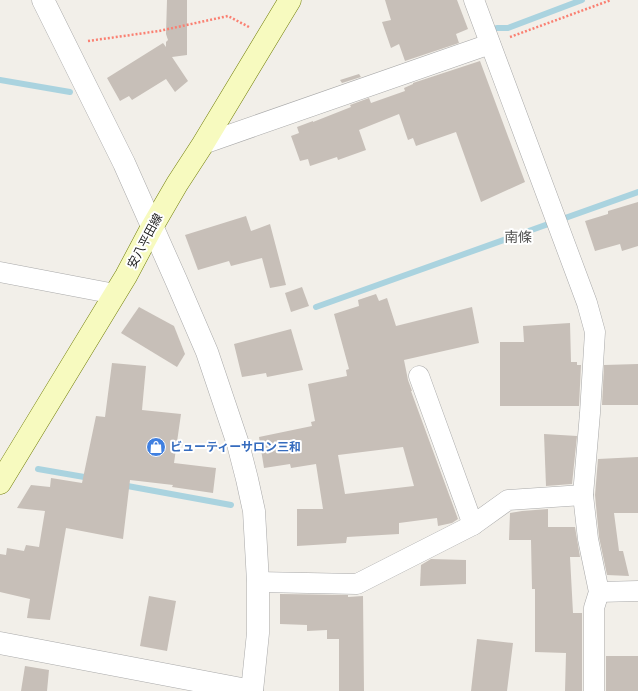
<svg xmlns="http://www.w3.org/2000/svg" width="638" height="691" font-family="'PT Sans Narrow','Noto Sans JP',sans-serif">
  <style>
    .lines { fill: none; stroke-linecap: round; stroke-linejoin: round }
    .stream { stroke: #aad3df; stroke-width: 6 }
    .building { fill: #c7bfb8; fill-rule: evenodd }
    .minor-casing { stroke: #a9a9a9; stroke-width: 21 }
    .tertiary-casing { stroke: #a9a9a9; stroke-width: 23 }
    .secondary-casing { stroke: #707d05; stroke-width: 23 }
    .path { stroke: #fa8072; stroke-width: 2.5; stroke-dasharray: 2 2; stroke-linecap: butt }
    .minor { stroke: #fff; stroke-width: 20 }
    .tertiary { stroke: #fff; stroke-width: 22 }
    .secondary { stroke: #f7fabf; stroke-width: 22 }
    .labels { text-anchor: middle; stroke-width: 4; stroke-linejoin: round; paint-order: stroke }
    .street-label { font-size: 12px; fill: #222; stroke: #fff }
    .shop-label { font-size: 12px; font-weight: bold; fill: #366cbe; stroke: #fff; text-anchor: start }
    .quarter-label { font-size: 14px; fill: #555; stroke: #fff }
  </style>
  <rect width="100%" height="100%" fill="#f2efe9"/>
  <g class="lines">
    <g class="stream">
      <polyline points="497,28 508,28 582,0"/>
      <polyline points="0,80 70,92"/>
      <polyline points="316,307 638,192"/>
      <polyline points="38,469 90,478"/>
      <polyline points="122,485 231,505"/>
    </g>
  </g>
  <g class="building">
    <polygon points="167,0 187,0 187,55 172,57 188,81 175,92 166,79 132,100 129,96 120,101 107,78 163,43 166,47 166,42 168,40 166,34"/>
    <polygon points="385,0 457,0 468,29 456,34 459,43 405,61 399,44 391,48 382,22 391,20"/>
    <polygon points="480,61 525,182 481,202 456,132 416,146 413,138 408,140 399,114 359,130 366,150 338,160 337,157 310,166 308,159 300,161 291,136 299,133 297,127 313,121 313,122 351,107 350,105 369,98 371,103 405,91 404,88 413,84 413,83"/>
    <polygon points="359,74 361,77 342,83 340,80"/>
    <polygon points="638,202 638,246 622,251 620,244 595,251 585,221 608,214 608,211"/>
    <polygon points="246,216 251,231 270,224 286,285 270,288 262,258 231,266 229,261 198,270 185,235"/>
    <polygon points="302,287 309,306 291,312 285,293"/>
    <path d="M376,294L379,301L387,298L396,326L472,307L479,343L404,360L408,380L412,391H411L458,519L452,523L438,526L437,518L399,523V534L347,537L346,543L297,546V509H323L316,464L291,468L290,464L264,468L259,437L312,426L311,422L315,421L308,384L347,376L346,370L349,369L334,314L359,306L358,300ZM403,447L414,486L345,494L338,455Z"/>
    <polygon points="139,307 174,326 185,354 177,367 121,333"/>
    <polygon points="570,323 571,362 577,362 577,365 581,365 579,406 500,406 500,342 524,342 523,326"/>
    <polygon points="291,329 303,370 267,377 266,373 242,377 234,344"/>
    <polygon points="112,363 146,366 142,410 181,414 174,463 216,468 213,493 172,487 173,485 130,480 123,539 66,528 50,620 27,618 30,599 0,592 0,554 6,555 7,548 24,551 26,545 39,547 45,511 17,508 31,485 50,487 51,478 82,483 96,416 105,417"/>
    <polygon points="638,364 638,405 602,405 604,365"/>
    <polygon points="544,434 577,436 572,484 546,486"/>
    <polygon points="638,457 638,513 614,513 619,551 623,551 629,576 607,575 599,537 595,495 598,459"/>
    <polygon points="548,509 548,527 575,527 580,557 570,557 573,613 582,613 582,691 565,691 566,653 535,652 535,589 532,589 531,540 509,540 510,513 522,511"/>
    <polygon points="431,559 466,560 466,584 420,586 421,565"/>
    <polygon points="280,594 348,595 348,597 363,596 364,691 339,691 339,639 327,639 327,630 307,631 307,625 280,624"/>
    <polygon points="149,596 176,601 167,651 140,646"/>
    <polygon points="477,639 513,643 507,691 471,691"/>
    <rect x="606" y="656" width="32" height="35"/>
    <polygon points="25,666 49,670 47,691 21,691"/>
  </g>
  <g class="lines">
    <defs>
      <g id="minor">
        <polyline points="474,0 587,303 595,332 590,413 583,495 588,539 599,592 594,608 594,691"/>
        <polyline points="203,144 490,44"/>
        <polyline points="0,272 115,294"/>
        <polyline points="419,376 473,525"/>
        <polyline points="258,582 357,584 473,525 508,500 583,495"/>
        <polyline points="599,592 638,591"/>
      </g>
      <g id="tertiary">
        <polyline points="43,0 124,163 176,280 207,352 238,444 247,479 254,511 258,582 258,633 252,691"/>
        <polyline points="0,643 252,691"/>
      </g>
      <polyline id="secondary" points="0,483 126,276 152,227 177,184 203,144 290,0"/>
    </defs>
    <use href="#minor" class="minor-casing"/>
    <use href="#tertiary" class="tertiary-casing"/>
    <use href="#secondary" class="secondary-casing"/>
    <g class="path">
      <polyline points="510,37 611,0"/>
      <polyline points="88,41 159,31 228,16 249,27"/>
    </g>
    <use href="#minor" class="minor"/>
    <use href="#tertiary" class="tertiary"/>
    <use href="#secondary" class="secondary"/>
  </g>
  <defs>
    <symbol id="shop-disc" viewBox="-11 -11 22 22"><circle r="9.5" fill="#3f7fe0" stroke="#fff"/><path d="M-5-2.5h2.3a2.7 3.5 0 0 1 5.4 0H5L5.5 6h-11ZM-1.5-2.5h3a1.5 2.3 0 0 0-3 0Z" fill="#fff"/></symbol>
  </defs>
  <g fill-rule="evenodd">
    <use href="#shop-disc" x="145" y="436" width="22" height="22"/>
  </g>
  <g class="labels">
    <g class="street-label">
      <text transform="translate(145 241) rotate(-62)" y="4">安八平田線</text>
    </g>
    <g class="shop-label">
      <text x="170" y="451">ビューティーサロン三和</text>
    </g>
    <g class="quarter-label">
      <text x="518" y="242">南條</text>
    </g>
  </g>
</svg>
